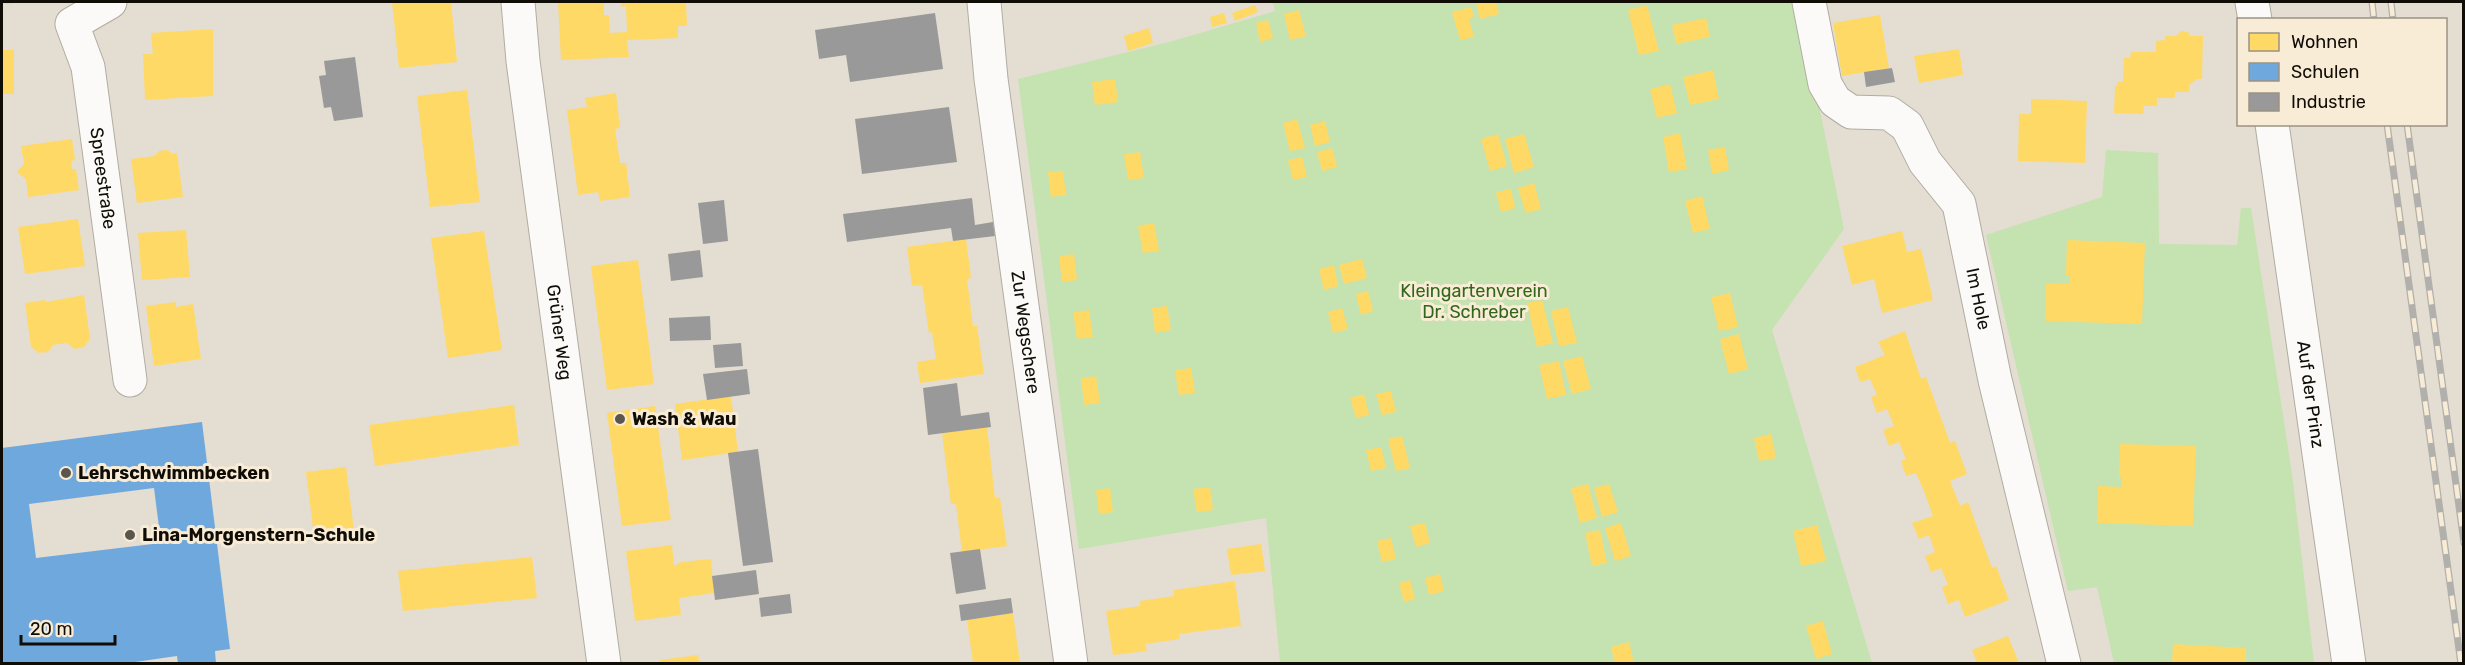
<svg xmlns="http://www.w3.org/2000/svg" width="2465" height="665" font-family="Rubik,sans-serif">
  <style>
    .green { fill: #c5e2b1 }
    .homes { fill: #ffd966 }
    .schools { fill: #6fa8dc; fill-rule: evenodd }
    .industry { fill: #999 }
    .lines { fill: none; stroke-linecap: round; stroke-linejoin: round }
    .minor-casing { stroke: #b1aca2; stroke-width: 35 }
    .minor { stroke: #fbfaf8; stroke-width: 33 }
    .rail-casing { stroke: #b1b0ad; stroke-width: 7 }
    .rail { stroke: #f9ecd6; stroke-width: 4.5; stroke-dasharray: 14; stroke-linecap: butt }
    .poi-dot { fill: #5a554d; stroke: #f9ecd6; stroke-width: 2 }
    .labels { text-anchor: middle; stroke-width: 6; stroke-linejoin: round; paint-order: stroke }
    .street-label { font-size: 18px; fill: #100c06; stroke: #f9ecd6 }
    .park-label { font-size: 18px; fill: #31671a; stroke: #f9ecd6 }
    .poi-label { font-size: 18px; font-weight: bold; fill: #100c06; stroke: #f9ecd6; text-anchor: start }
  </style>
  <rect width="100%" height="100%" fill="#e4ddd1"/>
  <g class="green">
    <polygon points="1273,2 1798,2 1844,229 1772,330 1872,663 1280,663 1266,518 1079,549 1018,79 1173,41 1275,11"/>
    <polygon points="2106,150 2158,153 2159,244 2237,245 2241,208 2251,208 2292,474 2314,663 2114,663 2097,587 2068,591 1986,235 2102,197"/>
  </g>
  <g class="homes">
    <rect x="2" y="2" width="12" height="2"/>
    <polygon points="392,2 451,2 457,62 399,68"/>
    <polygon points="558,2 604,2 604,15 609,15 610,33 627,32 626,6 621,7 621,2 686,2 687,26 678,26 678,38 627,40 629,57 561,60"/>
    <polygon points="1476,2 1496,2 1499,14 1480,19"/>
    <polygon points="1255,5 1258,12 1235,21 1232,13"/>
    <polygon points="1647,5 1659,51 1639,55 1628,10"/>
    <polygon points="1471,7 1474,17 1469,19 1474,37 1460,40 1452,12"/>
    <polygon points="1299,10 1306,36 1290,40 1284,14"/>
    <polygon points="1224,13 1227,23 1212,27 1210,17"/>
    <polygon points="1880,15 1889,68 1842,76 1833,23"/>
    <polygon points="1706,18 1710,37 1676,44 1672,25"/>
    <polygon points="1268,20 1273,38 1260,42 1256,23"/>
    <polygon points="1149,28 1153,43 1128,51 1124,36"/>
    <polygon points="213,29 213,96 145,100 143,54 153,54 151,33"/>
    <polygon points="2181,31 2188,32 2190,36 2203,36 2202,79 2197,79 2189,85 2189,92 2175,92 2175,98 2157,98 2157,106 2144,106 2143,114 2114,113 2115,86 2117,86 2117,82 2123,82 2124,58 2130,58 2131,52 2156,52 2156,41 2165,40 2165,36 2177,36"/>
    <polygon points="1959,49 1963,75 1919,83 1914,56"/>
    <rect x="2" y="50" width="12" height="44"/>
    <polygon points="1713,70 1719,99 1690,105 1683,77"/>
    <polygon points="1115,79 1118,102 1095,105 1092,82"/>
    <polygon points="1670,84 1677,113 1657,118 1650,89"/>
    <polygon points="467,90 480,202 430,207 417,96"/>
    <polygon points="616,93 620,128 615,129 620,163 626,163 630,197 600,201 598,192 578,195 567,110 587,107 585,98"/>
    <polygon points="2031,99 2087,101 2085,163 2018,161 2019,114 2031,114"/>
    <polygon points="1297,119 1305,148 1290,151 1283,123"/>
    <polygon points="1325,121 1330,142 1315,146 1310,125"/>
    <polygon points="1680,133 1687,169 1669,172 1663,137"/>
    <polygon points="1498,134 1507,166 1490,171 1481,139"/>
    <polygon points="1524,134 1534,167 1514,173 1505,139"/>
    <polygon points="72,139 75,160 71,161 72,169 76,169 79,190 28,197 26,179 17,172 24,164 21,146"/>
    <polygon points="1725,147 1729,170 1712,174 1708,150"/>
    <polygon points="1332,148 1337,167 1322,171 1317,152"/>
    <polygon points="167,150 173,154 177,153 183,197 137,203 131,159 155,156 159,151"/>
    <polygon points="1140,152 1144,178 1128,180 1124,154"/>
    <polygon points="1302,157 1307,177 1293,180 1288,160"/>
    <polygon points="1063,171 1066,195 1051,197 1048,172"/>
    <polygon points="1534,183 1541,209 1526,213 1518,188"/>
    <polygon points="1511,189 1515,208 1501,212 1496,192"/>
    <polygon points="1702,196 1710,229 1693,233 1685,201"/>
    <polygon points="78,219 85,266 25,274 18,227"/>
    <polygon points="1154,223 1159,251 1143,253 1138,226"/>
    <polygon points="186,230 190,277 142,280 138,233"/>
    <polygon points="484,231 502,350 448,358 431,238"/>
    <polygon points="1902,231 1907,252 1921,249 1933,300 1882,313 1874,279 1852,285 1842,246"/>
    <polygon points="966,239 971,278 967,279 973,326 977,326 984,374 920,383 917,362 936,359 932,332 929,333 922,285 912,286 907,247"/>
    <polygon points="2067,240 2145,243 2142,324 2045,321 2046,283 2069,284 2070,275 2066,275"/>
    <polygon points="1074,254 1077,280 1062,282 1059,256"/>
    <polygon points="1362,259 1367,278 1344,284 1339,265"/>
    <polygon points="638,260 654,384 607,390 591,266"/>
    <polygon points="1334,265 1338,286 1324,290 1319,269"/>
    <polygon points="1368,291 1373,311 1361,315 1356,294"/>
    <polygon points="1730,293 1738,327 1719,331 1711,297"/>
    <polygon points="84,295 90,339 84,347 75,349 67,343 53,345 48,352 39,353 31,347 25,303 45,300 46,302"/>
    <polygon points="1542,300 1553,343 1537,347 1527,303"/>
    <polygon points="176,302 176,307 193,304 201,359 154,366 146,306"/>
    <polygon points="1167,306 1171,330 1155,333 1152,308"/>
    <polygon points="1568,307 1577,343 1559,346 1551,311"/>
    <polygon points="1342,308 1348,329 1333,333 1328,312"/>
    <polygon points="1089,310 1093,337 1077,339 1073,312"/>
    <polygon points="1905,331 1921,379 1926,377 1950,443 1955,441 1967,474 1950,481 1960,506 1968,502 1992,568 1996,566 2009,600 1965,617 1959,600 1948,604 1942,587 1948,585 1941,568 1931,572 1925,556 1935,552 1929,535 1919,539 1912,523 1933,516 1924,491 1916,473 1906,476 1901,461 1906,459 1899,442 1889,446 1883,430 1894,426 1887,409 1877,413 1871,397 1877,395 1870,379 1860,382 1855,367 1885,355 1878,342"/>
    <polygon points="1739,334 1748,369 1729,374 1720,339"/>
    <polygon points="1582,356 1591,389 1572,394 1563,361"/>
    <polygon points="1559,361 1566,395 1547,399 1539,365"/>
    <polygon points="1191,368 1195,393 1179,395 1175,370"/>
    <polygon points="1096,376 1100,403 1084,405 1081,378"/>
    <polygon points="1391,391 1396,412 1382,415 1376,394"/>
    <polygon points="1364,394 1369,415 1356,418 1350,398"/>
    <polygon points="731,396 738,452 682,460 675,404"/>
    <polygon points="514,405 519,445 375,466 369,425"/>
    <polygon points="655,406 671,520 622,526 607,413"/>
    <polygon points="987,427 995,498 1000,498 1007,546 962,552 956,504 951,504 942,433"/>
    <polygon points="1771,434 1776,458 1759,461 1754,438"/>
    <polygon points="1402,436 1410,468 1396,471 1388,439"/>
    <polygon points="2120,444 2196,446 2193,526 2097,523 2098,486 2122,487 2122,477 2119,477"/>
    <polygon points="1381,447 1386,468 1371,471 1366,450"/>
    <polygon points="346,467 355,538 315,543 306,472"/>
    <polygon points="1588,484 1597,518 1580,523 1571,488"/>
    <polygon points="1609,484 1618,512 1602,517 1594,488"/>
    <polygon points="1210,487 1213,510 1197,512 1193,489"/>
    <polygon points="1110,488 1113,512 1099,514 1096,490"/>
    <polygon points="1425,523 1430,543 1416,547 1410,526"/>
    <polygon points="1621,523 1631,556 1615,561 1605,528"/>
    <polygon points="1817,525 1826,561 1801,566 1793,531"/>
    <polygon points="1600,530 1607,563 1592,566 1585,533"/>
    <polygon points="1391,538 1396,559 1382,562 1377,541"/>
    <polygon points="1261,544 1265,571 1231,575 1227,549"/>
    <polygon points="672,545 674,566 681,562 711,559 714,593 679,598 681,615 635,621 626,551"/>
    <polygon points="532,557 537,598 403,611 398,571"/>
    <polygon points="1440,574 1444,591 1429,595 1425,578"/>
    <polygon points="1410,580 1415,599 1404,602 1399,583"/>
    <polygon points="1235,581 1241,626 1179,634 1180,639 1145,644 1147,651 1113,655 1106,611 1140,606 1140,601 1174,596 1174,590"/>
    <polygon points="1013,613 1020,663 973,663 967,620"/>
    <polygon points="1823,621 1832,654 1816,659 1806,626"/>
    <polygon points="2008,636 2019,663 1973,663 1977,662 1972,650"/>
    <polygon points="1629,642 1634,663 1615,663 1611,647"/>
    <polygon points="2173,644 2246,648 2246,663 2172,663"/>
    <polygon points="698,655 700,663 661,663 660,660"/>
  </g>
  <path class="schools" d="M202,422L230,649L215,651L216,664H178L177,656L121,664H2V448ZM154,488L161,543L36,558L29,504Z"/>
  <g class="industry">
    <polygon points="935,13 943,69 850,82 846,55 819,59 815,30"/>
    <polygon points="355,57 363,117 334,121 331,107 324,108 319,76 326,75 324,61"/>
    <polygon points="1892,68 1895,82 1866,87 1864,72"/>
    <polygon points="949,107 957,162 862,174 855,119"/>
    <polygon points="972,198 975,225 993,222 995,236 953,241 951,228 847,242 843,214"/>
    <polygon points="724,200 728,241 703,244 698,203"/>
    <polygon points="700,250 703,277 671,281 668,254"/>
    <polygon points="710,316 711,340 670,341 669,318"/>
    <polygon points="741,343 743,366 715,368 713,345"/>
    <polygon points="747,369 750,394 707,400 703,374"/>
    <polygon points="957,383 961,416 989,412 991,427 928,435 923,388"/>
    <polygon points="758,449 773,562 743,566 728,453"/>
    <polygon points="980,549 986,589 956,594 950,553"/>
    <polygon points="756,570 759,594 715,600 712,576"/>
    <polygon points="790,594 792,613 761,617 759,598"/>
    <polygon points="1011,598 1013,613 961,621 959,605"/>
  </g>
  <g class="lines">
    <defs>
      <g id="minor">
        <path id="s1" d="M110,2L72,24L88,67L130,380"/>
        <path id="s2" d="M518,2L523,61L604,664"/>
        <path id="s3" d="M984,2L991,79L1071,664"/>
        <path id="s4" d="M1809,2L1825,84L1835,101L1851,112L1889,113L1907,126L1925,162L1959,204L1995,380L2064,664"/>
        <polyline points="2252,2 2255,20"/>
        <path id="s5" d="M2272,124L2349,664"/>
      </g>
    </defs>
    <use href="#minor" class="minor-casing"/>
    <use href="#minor" class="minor"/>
    <defs>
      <g id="rail">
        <polyline points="2372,2 2374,20"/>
        <polyline points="2391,2 2393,20"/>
        <polyline points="2387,124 2461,664"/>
        <polyline points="2407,124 2464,543"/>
      </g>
    </defs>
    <use href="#rail" class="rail-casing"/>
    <use href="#rail" class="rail"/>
  </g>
  <g class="poi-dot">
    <circle cx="620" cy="419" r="6"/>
    <circle cx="66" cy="473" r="6"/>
    <circle cx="130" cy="535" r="6"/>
  </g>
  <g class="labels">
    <g class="street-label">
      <text dy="6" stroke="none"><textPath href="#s1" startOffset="202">Spreestraße</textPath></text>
      <text dy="6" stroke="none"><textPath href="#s4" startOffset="374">Im Hole</textPath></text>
      <text dy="6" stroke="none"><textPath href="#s2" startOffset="333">Grüner Weg</textPath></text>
      <text dy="6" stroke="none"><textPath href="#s3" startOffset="333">Zur Wegschere</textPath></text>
      <text dy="6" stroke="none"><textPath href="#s5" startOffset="273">Auf der Prinz</textPath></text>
    </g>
    <g class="park-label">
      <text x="1474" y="297">Kleingartenverein<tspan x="1474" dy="21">Dr. Schreber</tspan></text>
    </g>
    <g class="poi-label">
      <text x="632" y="425">Wash &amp; Wau</text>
      <text x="78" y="479">Lehrschwimmbecken</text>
      <text x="142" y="541">Lina-Morgenstern-Schule</text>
    </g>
  </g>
  <rect width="2465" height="665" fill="none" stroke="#100c06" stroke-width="6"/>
  <rect x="2237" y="18" width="210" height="108" fill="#f9ecd6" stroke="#9c9283" stroke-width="1.5"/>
  <rect x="2249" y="33" width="30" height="18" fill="#ffd966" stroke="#9c9283" stroke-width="1.5"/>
  <text x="2291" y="48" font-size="18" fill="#100c06">Wohnen</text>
  <rect x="2249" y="63" width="30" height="18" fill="#6fa8dc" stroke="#9c9283" stroke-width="1.5"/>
  <text x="2291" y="78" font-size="18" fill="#100c06">Schulen</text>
  <rect x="2249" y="93" width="30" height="18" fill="#999999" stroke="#9c9283" stroke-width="1.5"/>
  <text x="2291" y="108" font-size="18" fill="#100c06">Industrie</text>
  <path d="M21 635v9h94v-9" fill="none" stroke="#100c06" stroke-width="3"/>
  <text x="30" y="635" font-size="18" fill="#100c06" stroke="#f9ecd6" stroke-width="4.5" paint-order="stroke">20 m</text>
</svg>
